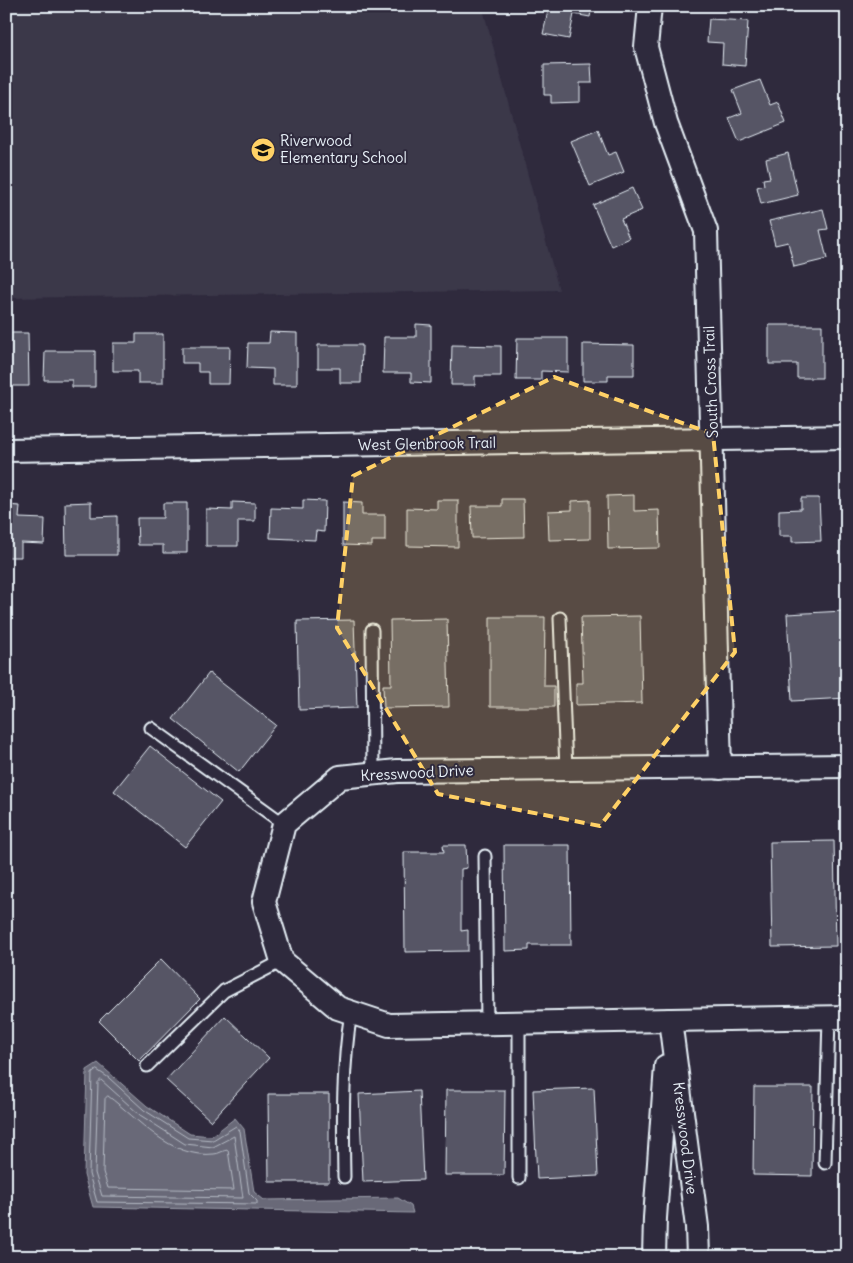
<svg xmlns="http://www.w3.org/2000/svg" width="853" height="1263" font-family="Delius,sans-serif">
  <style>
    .built { fill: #3b3749 }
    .water { fill: #696978; stroke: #9c9fab }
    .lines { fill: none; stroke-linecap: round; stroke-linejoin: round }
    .shore { stroke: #b5bbc5; stroke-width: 1 }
    .building { fill: #575565; stroke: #e8f1f8 }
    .service-casing { stroke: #e8f1f8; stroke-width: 15 }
    .minor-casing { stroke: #e8f1f8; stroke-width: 26 }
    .service { stroke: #2f2a3d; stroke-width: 11 }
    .minor { stroke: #2f2a3d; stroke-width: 22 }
    .marked { fill: #ffd166; fill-opacity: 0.2; stroke: #ffd166; stroke-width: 4; stroke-dasharray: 10 6; stroke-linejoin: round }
    .labels { text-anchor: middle; stroke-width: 4; stroke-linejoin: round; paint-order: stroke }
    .poi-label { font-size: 15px; fill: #e8f1f8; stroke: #2f2a3d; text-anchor: start }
    .street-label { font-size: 15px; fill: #e8f1f8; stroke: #2f2a3d }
  </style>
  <rect width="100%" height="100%" fill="#2f2a3d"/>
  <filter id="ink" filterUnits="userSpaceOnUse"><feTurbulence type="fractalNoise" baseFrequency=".02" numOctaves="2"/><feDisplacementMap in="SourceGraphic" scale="10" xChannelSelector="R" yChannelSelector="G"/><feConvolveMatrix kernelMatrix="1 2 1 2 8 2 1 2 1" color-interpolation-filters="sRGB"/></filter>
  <g filter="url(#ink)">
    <polygon class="built" points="6,6 476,6 483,9 559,290 6,298"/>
    <polygon class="water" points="98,1063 147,1106 190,1134 212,1136 235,1118 244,1129 254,1192 264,1200 398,1198 411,1206 413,1213 93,1207 84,1175 87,1070"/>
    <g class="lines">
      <g class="shore">
        <polygon points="97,1070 109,1078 144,1110 188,1138 213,1140 236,1126 240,1131 249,1193 257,1201 257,1204 97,1202 89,1174 92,1074"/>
        <polygon points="101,1080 140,1115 185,1144 213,1147 234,1136 243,1198 102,1196 95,1173 98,1083"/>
        <path d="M108,1096C139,1119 170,1159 214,1154C219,1154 223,1150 228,1150L234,1190L108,1188L103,1172L105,1099Z"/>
      </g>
    </g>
    <g class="building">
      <polygon points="537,6 592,6 590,17 574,14 569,39 543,34 548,11 537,9"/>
      <polygon points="709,19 748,21 745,66 722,64 723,43 707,42"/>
      <polygon points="591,64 592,83 580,83 580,102 551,103 551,95 544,95 544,65"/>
      <polygon points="760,80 770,105 778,102 786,123 739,142 729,118 742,113 733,90"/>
      <polygon points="598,130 608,155 616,152 624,172 590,186 571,141"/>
      <polygon points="788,153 798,195 761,204 757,187 764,185 763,179 770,178 766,159"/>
      <polygon points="632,188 642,210 621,219 629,238 611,246 593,205"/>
      <polygon points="823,209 828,229 820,230 827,259 794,267 788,242 775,245 769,221"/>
      <polygon points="416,324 431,325 431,383 411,382 411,373 383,373 384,337 416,337"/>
      <polygon points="769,325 822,325 822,378 797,378 797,364 769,364"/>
      <polygon points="270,332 297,333 297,385 273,385 273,369 247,368 248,343 269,343"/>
      <polygon points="6,333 28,333 29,386 6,386"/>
      <polygon points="136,334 163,334 163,383 138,383 138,371 113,371 113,343 136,343"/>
      <polygon points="517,338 568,338 568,372 541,371 541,380 516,380"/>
      <polygon points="840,339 847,339 847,377 841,377"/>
      <polygon points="583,344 634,345 634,375 608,375 608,381 583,381"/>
      <polygon points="318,345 362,345 361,383 340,383 340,368 318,368"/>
      <polygon points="452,345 501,346 501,376 475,376 475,385 451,385"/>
      <polygon points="182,347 230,347 229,384 208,384 208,372 198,372 198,363 182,363"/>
      <polygon points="45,351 95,351 95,387 72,387 72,380 44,380"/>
      <polygon points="634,495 634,511 659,510 660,548 608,549 607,496"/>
      <polygon points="842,497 847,497 847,546 843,546"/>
      <polygon points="801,498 819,498 821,541 792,542 792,536 779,536 779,510 801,509"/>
      <polygon points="502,499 523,499 524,537 472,538 471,506 502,506"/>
      <polygon points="303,500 325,501 324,532 316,531 315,540 270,538 271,508 303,509"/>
      <polygon points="437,500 458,500 458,547 407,546 407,508 437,509"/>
      <polygon points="590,500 590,539 549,540 548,511 572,510 572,501"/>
      <polygon points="91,502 91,517 117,516 117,555 66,555 65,503"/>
      <polygon points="232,502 255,503 255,521 238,521 238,546 206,546 206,509 232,510"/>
      <polygon points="343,502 362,503 362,515 385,515 385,541 372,541 372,546 343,545"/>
      <polygon points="163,503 187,503 187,553 163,553 163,545 138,545 137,518 163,518"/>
      <polygon points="6,505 20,506 19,518 45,519 44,544 21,543 21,557 6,557"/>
      <polygon points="844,611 847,698 792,701 787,614"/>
      <polygon points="640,616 642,703 576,705 576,683 583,683 581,617"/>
      <polygon points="490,617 545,617 544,686 554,686 554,707 490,707"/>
      <polygon points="447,619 449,707 384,708 383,685 391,685 390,620"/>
      <polygon points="354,620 357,708 299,710 297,621"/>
      <polygon points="209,673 276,725 239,772 173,719"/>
      <polygon points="150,746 221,802 185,847 114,791"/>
      <polygon points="834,841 836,946 772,947 770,842"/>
      <polygon points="443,845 466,845 467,868 461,869 461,931 468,930 468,951 405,952 404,852 444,852"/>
      <polygon points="504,845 570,845 571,945 529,945 529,950 505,951"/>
      <polygon points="161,959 200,999 139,1061 99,1021"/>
      <polygon points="225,1016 269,1058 211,1121 166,1080"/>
      <polygon points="842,1086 847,1086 847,1172 844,1172"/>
      <polygon points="754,1087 813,1087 812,1176 753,1175"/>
      <polygon points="594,1088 598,1176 537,1179 533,1090"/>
      <polygon points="446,1090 505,1090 504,1175 445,1175"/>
      <polygon points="419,1091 423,1180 363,1182 359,1094"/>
      <polygon points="268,1094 329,1094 329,1182 269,1182"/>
    </g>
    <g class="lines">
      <defs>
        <g id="service">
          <polyline points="560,618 566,770"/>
          <polyline points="372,630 373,774"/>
          <polyline points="151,728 284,824"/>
          <polyline points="485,856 487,1023"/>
          <polyline points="846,1017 847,967"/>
          <polyline points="147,1066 224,991 282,961"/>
          <polyline points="825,1163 829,1017"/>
          <path d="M344,1177C343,1121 342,1068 351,1012"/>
          <polyline points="519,1178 519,1023"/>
        </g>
        <g id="minor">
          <polyline points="650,6 646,47 666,123 706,231 720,768"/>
          <polyline points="6,450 847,437"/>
          <polyline points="847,766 397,771 340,777 284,824 264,902 282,961 338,1008 389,1025 847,1017"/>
          <polyline points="670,1020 697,1227 698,1257"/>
          <polyline points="654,1257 655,1218 666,1066"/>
        </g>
      </defs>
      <use href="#service" class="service-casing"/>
      <use href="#minor" class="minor-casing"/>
      <use href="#service" class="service"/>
      <use href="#minor" class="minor"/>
    </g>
  </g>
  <path class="marked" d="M554,377L713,434L735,652L600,826L438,794L337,628L353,476Z"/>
  <defs>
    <symbol id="school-disc" viewBox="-11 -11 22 22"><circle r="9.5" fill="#ffd166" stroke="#2f2a3d"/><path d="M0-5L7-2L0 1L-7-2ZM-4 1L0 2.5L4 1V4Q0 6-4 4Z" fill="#111"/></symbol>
  </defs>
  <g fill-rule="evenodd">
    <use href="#school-disc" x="249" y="136" width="28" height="28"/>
  </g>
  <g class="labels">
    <g class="poi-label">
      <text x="280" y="146">Riverwood<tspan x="280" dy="17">Elementary School</tspan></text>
    </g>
    <g class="street-label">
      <text transform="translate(711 382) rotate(-92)" y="5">South Cross Trail</text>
      <text transform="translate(427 444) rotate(-1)" y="5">West Glenbrook Trail</text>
      <text transform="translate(417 773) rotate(-3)" y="5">Kresswood Drive</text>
      <text transform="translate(685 1138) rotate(83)" y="5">Kresswood Drive</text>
    </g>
  </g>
  <rect width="853" height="1263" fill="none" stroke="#2f2a3d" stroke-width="25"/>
  <rect x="12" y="12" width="828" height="1238" fill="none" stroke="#e8f1f8" stroke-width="2" filter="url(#ink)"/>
</svg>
